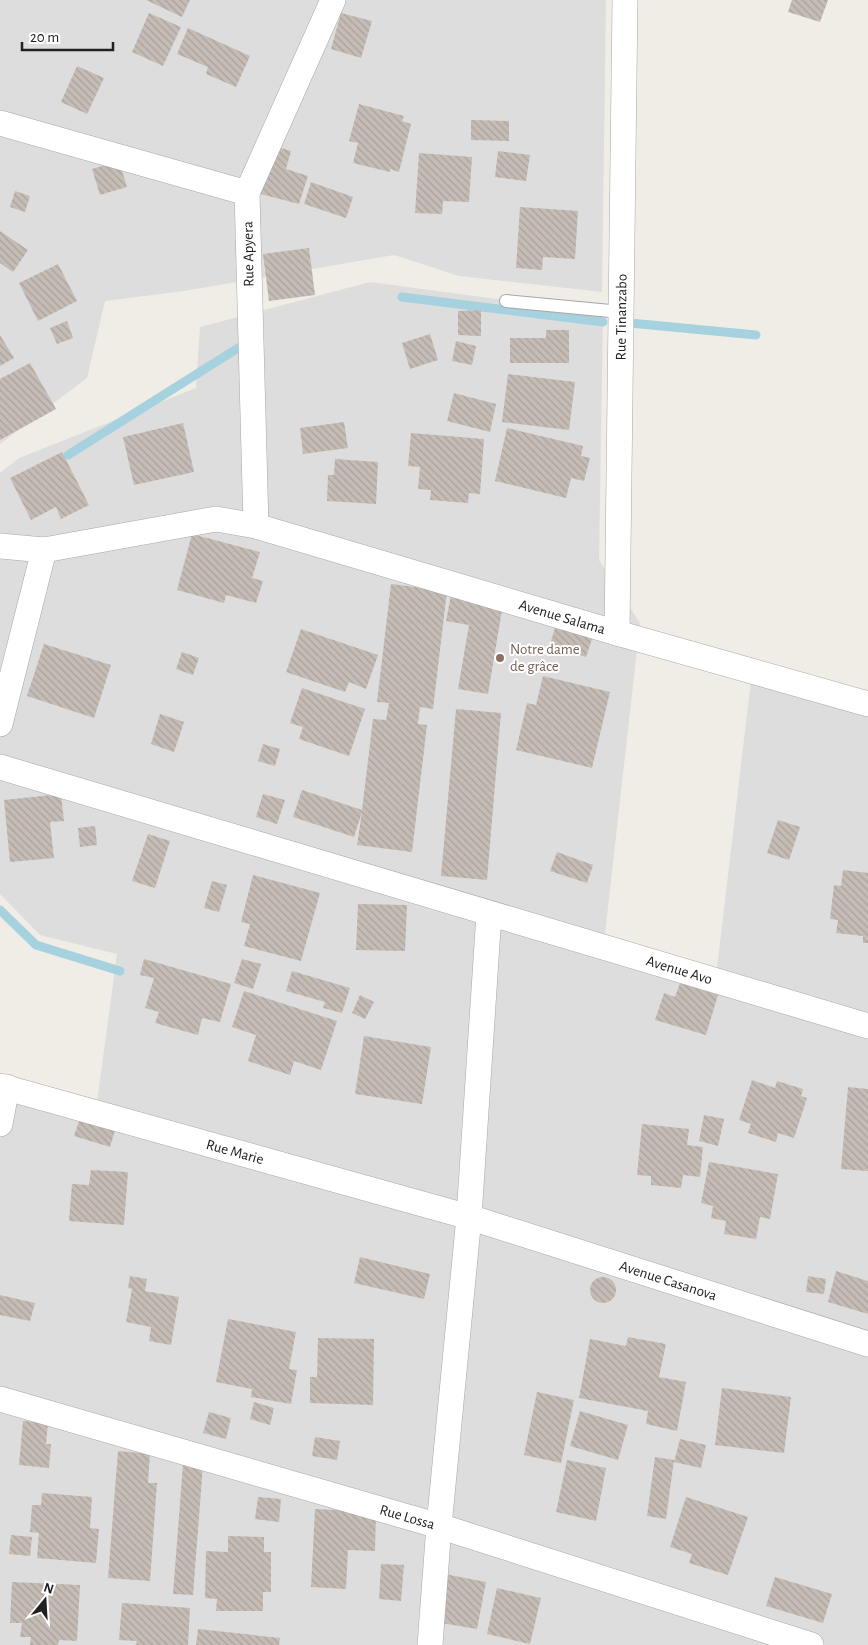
<svg xmlns="http://www.w3.org/2000/svg" width="868" height="1645" font-family="'Alegreya Sans',sans-serif">
  <style>
    .residential { fill: #dedddd }
    .lines { fill: none; stroke-linecap: round; stroke-linejoin: round }
    .stream { stroke: #a6d1de; stroke-width: 9 }
    .building { fill: url(#building-back-hatch) }
    .service-casing { stroke: #a7a7a7; stroke-width: 14 }
    .minor-casing { stroke: #a7a7a7; stroke-width: 26 }
    .service { stroke: #fff; stroke-width: 12 }
    .minor { stroke: #fff; stroke-width: 25 }
    .education-dot { fill: #8d6e63; stroke: #fff; stroke-width: 2 }
    .labels { text-anchor: middle; stroke-width: 4; stroke-linejoin: round; paint-order: stroke }
    .street-label { font-size: 15px; fill: #202020; stroke: #fff }
    .education-label { font-size: 15px; fill: #785e54; stroke: #fff; text-anchor: start }
  </style>
  <defs>
    <pattern id="building-back-hatch" width="6" height="6" patternUnits="userSpaceOnUse" patternTransform="scale(1.25)"><rect width="6" height="6" fill="#c5bdb5"/><path d="M-1 5l2 2M0 0l6 6M5-1l2 2" fill="none" stroke="#a9a29b"/></pattern>
  </defs>
  <rect width="100%" height="100%" fill="#f0ede6"/>
  <g class="residential">
    <polygon points="0,0 606,0 602,292 459,276 394,255 184,291 105,301 87,378 0,444"/>
    <polygon points="370,282 603,313 599,560 640,623 605,934 717,968 752,672 868,694 868,1645 0,1645 0,1089 95,1117 117,954 40,935 0,894 0,473 19,458 196,388 200,327"/>
  </g>
  <g class="lines">
    <g class="stream">
      <polyline points="402,297 603,322"/>
      <polyline points="630,323 756,335"/>
      <polyline points="68,455 246,343"/>
      <polyline points="0,910 36,945 120,971"/>
    </g>
  </g>
  <g class="building">
    <polygon points="146,0 190,0 182,17"/>
    <polygon points="792,0 828,0 820,22 788,12"/>
    <polygon points="149,13 181,27 163,66 132,52"/>
    <polygon points="341,13 372,21 361,58 331,49"/>
    <polygon points="188,28 250,56 236,87 206,74 208,67 177,54"/>
    <polygon points="77,66 104,78 87,114 61,102"/>
    <polygon points="359,104 404,116 402,121 411,124 399,172 390,169 390,172 353,163 358,143 349,141"/>
    <polygon points="471,120 509,121 509,141 471,140"/>
    <polygon points="264,143 291,151 286,169 308,176 299,204 249,191"/>
    <polygon points="498,151 530,155 526,181 495,177"/>
    <polygon points="419,153 472,157 469,202 443,201 442,214 415,213"/>
    <polygon points="119,161 127,187 100,195 92,169"/>
    <polygon points="311,182 353,197 346,218 304,204"/>
    <polygon points="15,191 30,196 25,212 10,207"/>
    <polygon points="520,207 578,211 575,259 543,257 542,270 516,268"/>
    <polygon points="0,231 28,250 13,272 0,263"/>
    <polygon points="309,248 315,295 269,301 263,254"/>
    <polygon points="58,264 77,301 38,321 19,283"/>
    <polygon points="481,310 481,336 458,335 458,311"/>
    <polygon points="67,321 73,338 57,344 50,328"/>
    <polygon points="546,330 569,330 569,363 510,363 510,338 546,338"/>
    <polygon points="430,334 438,360 410,369 402,343"/>
    <polygon points="0,335 14,358 0,366"/>
    <polygon points="456,341 476,346 472,365 452,361"/>
    <polygon points="30,363 56,409 0,440 0,379"/>
    <polygon points="508,374 575,382 569,430 502,422"/>
    <polygon points="454,393 496,404 490,432 447,421"/>
    <polygon points="344,422 348,448 303,454 300,428"/>
    <polygon points="183,423 194,472 134,485 123,437"/>
    <polygon points="507,428 583,446 581,456 590,458 584,481 571,478 566,498 495,481"/>
    <polygon points="411,433 484,439 480,494 469,493 468,503 430,500 431,490 418,489 420,467 408,466"/>
    <polygon points="62,452 89,505 61,519 56,507 31,520 10,478"/>
    <polygon points="335,459 378,462 376,504 327,501 328,475 334,475"/>
    <polygon points="192,534 260,552 252,578 263,581 256,603 226,595 224,603 177,590"/>
    <polygon points="391,584 447,591 433,709 420,707 418,724 427,725 412,852 357,845 362,812 354,837 293,817 302,790 362,810 373,719 386,720 389,703 377,702"/>
    <polygon points="451,595 503,604 488,694 458,689 469,625 446,621"/>
    <polygon points="556,624 593,636 586,657 550,645"/>
    <polygon points="301,629 378,655 366,689 349,682 345,692 286,672"/>
    <polygon points="44,644 111,665 94,718 27,696"/>
    <polygon points="182,652 199,658 193,675 176,669"/>
    <polygon points="543,676 610,692 592,768 516,750 527,703 536,705"/>
    <polygon points="302,688 365,709 349,756 299,739 303,727 290,723"/>
    <polygon points="456,709 501,713 487,880 441,876"/>
    <polygon points="160,714 184,722 174,752 151,744"/>
    <polygon points="263,744 280,749 275,766 258,761"/>
    <polygon points="61,794 64,821 50,822 54,858 10,862 4,800"/>
    <polygon points="263,794 285,800 277,824 256,817"/>
    <polygon points="778,820 800,827 789,860 767,853"/>
    <polygon points="95,826 97,845 80,847 78,828"/>
    <polygon points="148,834 170,841 155,888 132,881"/>
    <polygon points="557,852 593,865 587,883 550,871"/>
    <polygon points="843,870 868,873 868,943 863,943 863,936 836,933 838,920 830,919 834,885 841,886"/>
    <polygon points="253,875 320,893 301,961 244,946 250,924 241,922"/>
    <polygon points="212,881 227,885 219,912 204,908"/>
    <polygon points="358,904 407,905 405,951 356,950"/>
    <polygon points="144,959 231,984 220,1022 202,1018 198,1035 155,1023 159,1012 145,1008 154,978 140,975"/>
    <polygon points="242,959 261,964 253,989 234,983"/>
    <polygon points="292,971 350,988 342,1013 323,1008 325,1002 286,991"/>
    <polygon points="680,983 718,995 706,1035 655,1020 664,993 675,997"/>
    <polygon points="244,991 337,1021 321,1070 294,1061 290,1075 248,1061 256,1035 232,1027"/>
    <polygon points="360,995 374,1002 365,1019 352,1013"/>
    <polygon points="364,1036 431,1047 422,1104 355,1094"/>
    <polygon points="752,1080 775,1088 777,1081 803,1089 801,1096 807,1098 794,1138 778,1133 776,1142 748,1133 751,1124 739,1120"/>
    <polygon points="848,1087 868,1089 868,1171 841,1169"/>
    <polygon points="82,1112 117,1124 110,1147 74,1136"/>
    <polygon points="704,1115 724,1119 718,1146 699,1141"/>
    <polygon points="642,1124 689,1129 687,1145 703,1147 700,1177 683,1175 681,1188 651,1185 651,1176 637,1175"/>
    <polygon points="709,1162 778,1174 770,1219 760,1217 756,1239 724,1234 726,1221 711,1218 713,1206 701,1203"/>
    <polygon points="91,1170 128,1172 124,1225 69,1221 72,1184 89,1185"/>
    <polygon points="360,1257 430,1274 424,1299 354,1283"/>
    <polygon points="836,1271 868,1281 868,1314 828,1302"/>
    <polygon points="130,1276 147,1279 145,1291 179,1297 171,1345 149,1341 151,1327 126,1322 132,1289 128,1288"/>
    <polygon points="808,1276 826,1279 824,1294 806,1292"/>
    <circle cx="603" cy="1290" r="13"/>
    <polygon points="0,1295 35,1303 30,1321 0,1315"/>
    <polygon points="228,1319 296,1332 289,1369 297,1370 291,1404 251,1397 252,1389 216,1382"/>
    <polygon points="628,1337 666,1344 659,1377 686,1382 677,1431 646,1424 648,1411 579,1398 590,1339 626,1346"/>
    <polygon points="318,1338 374,1339 373,1405 310,1403 310,1377 317,1377"/>
    <polygon points="722,1388 791,1397 784,1453 715,1445"/>
    <polygon points="537,1392 574,1400 561,1463 524,1455"/>
    <polygon points="254,1402 274,1408 270,1425 250,1419"/>
    <polygon points="580,1411 628,1425 618,1460 570,1446"/>
    <polygon points="209,1412 231,1418 226,1439 203,1433"/>
    <polygon points="23,1421 48,1423 46,1444 51,1444 49,1468 19,1465"/>
    <polygon points="315,1437 340,1441 337,1460 312,1456"/>
    <polygon points="680,1439 706,1445 701,1468 674,1462"/>
    <polygon points="118,1451 150,1454 148,1483 157,1483 150,1581 108,1578"/>
    <polygon points="655,1457 674,1460 666,1519 647,1516"/>
    <polygon points="567,1460 606,1468 596,1521 556,1512"/>
    <polygon points="183,1464 203,1465 193,1595 173,1594"/>
    <polygon points="42,1493 92,1497 90,1528 99,1529 96,1563 37,1558 39,1533 30,1532 32,1505 41,1505"/>
    <polygon points="258,1497 281,1499 279,1522 255,1519"/>
    <polygon points="686,1497 748,1517 728,1575 689,1563 692,1554 670,1547"/>
    <polygon points="315,1509 376,1512 375,1551 348,1550 346,1589 311,1587"/>
    <polygon points="11,1535 32,1537 30,1556 9,1554"/>
    <polygon points="228,1536 264,1537 264,1552 271,1552 271,1592 263,1592 263,1611 216,1611 217,1599 205,1598 206,1551 228,1552"/>
    <polygon points="381,1564 404,1565 401,1601 379,1599"/>
    <polygon points="445,1574 486,1582 477,1629 436,1622"/>
    <polygon points="775,1577 832,1594 823,1623 766,1606"/>
    <polygon points="12,1582 80,1585 77,1641 59,1640 58,1645 30,1645 31,1637 20,1637 22,1623 10,1623"/>
    <polygon points="497,1588 541,1598 530,1644 487,1634"/>
    <polygon points="122,1603 190,1608 188,1645 136,1645 137,1641 119,1640"/>
    <polygon points="198,1629 280,1638 279,1645 196,1645"/>
  </g>
  <g class="lines">
    <defs>
      <polyline id="service" points="506,301 621,312"/>
      <g id="minor">
        <polyline points="0,123 247,193"/>
        <polyline points="256,526 247,193 333,0"/>
        <path id="s1" d="M0,546L44,550L216,519L256,526L617,633L868,704"/>
        <path id="s2" d="M617,633L625,0"/>
        <polyline points="0,724 44,550"/>
        <path id="s3" d="M0,767L868,1026"/>
        <path id="s4" d="M0,1086L469,1217L868,1344"/>
        <polyline points="0,1124 7,1087"/>
        <path id="s5" d="M0,1399L439,1526L811,1645"/>
        <polyline points="430,1645 439,1526 469,1217 489,914"/>
      </g>
    </defs>
    <use href="#service" class="service-casing"/>
    <use href="#minor" class="minor-casing"/>
    <use href="#service" class="service"/>
    <use href="#minor" class="minor"/>
  </g>
  <circle class="education-dot" cx="500" cy="658" r="5"/>
  <g class="labels">
    <g class="street-label">
      <text transform="translate(248 254) rotate(-91)" y="5">Rue Apyera</text>
      <text dy="5" stroke="none"><textPath href="#s2" startOffset="316">Rue Tinanzabo</textPath></text>
      <text dy="5" stroke="none"><textPath href="#s1" startOffset="579">Avenue Salama</textPath></text>
      <text dy="5" stroke="none"><textPath href="#s3" startOffset="709">Avenue Avo</textPath></text>
      <text dy="5" stroke="none"><textPath href="#s4" startOffset="244">Rue Marie</textPath></text>
      <text dy="5" stroke="none"><textPath href="#s4" startOffset="696">Avenue Casanova</textPath></text>
      <text dy="5" stroke="none"><textPath href="#s5" startOffset="424">Rue Lossa</textPath></text>
    </g>
    <g class="education-label">
      <text x="510" y="654">Notre dame<tspan x="510" dy="17">de grâce</tspan></text>
    </g>
  </g>
  <g transform="translate(45 1600) rotate(18)" stroke="#ffffff" stroke-width="4" paint-order="stroke">
  <path d="M0-4L9 19L0 12L-9 19Z" fill="#202020"/>
  <text y="-8" font-size="14" font-weight="bold" text-anchor="middle" fill="#202020">N</text>
  </g>
  <path d="M22 42v8h91v-8" fill="none" stroke="#202020" stroke-width="2.5"/>
  <text x="30" y="42" font-size="15" fill="#202020" stroke="#ffffff" stroke-width="4" paint-order="stroke">20 m</text>
</svg>
